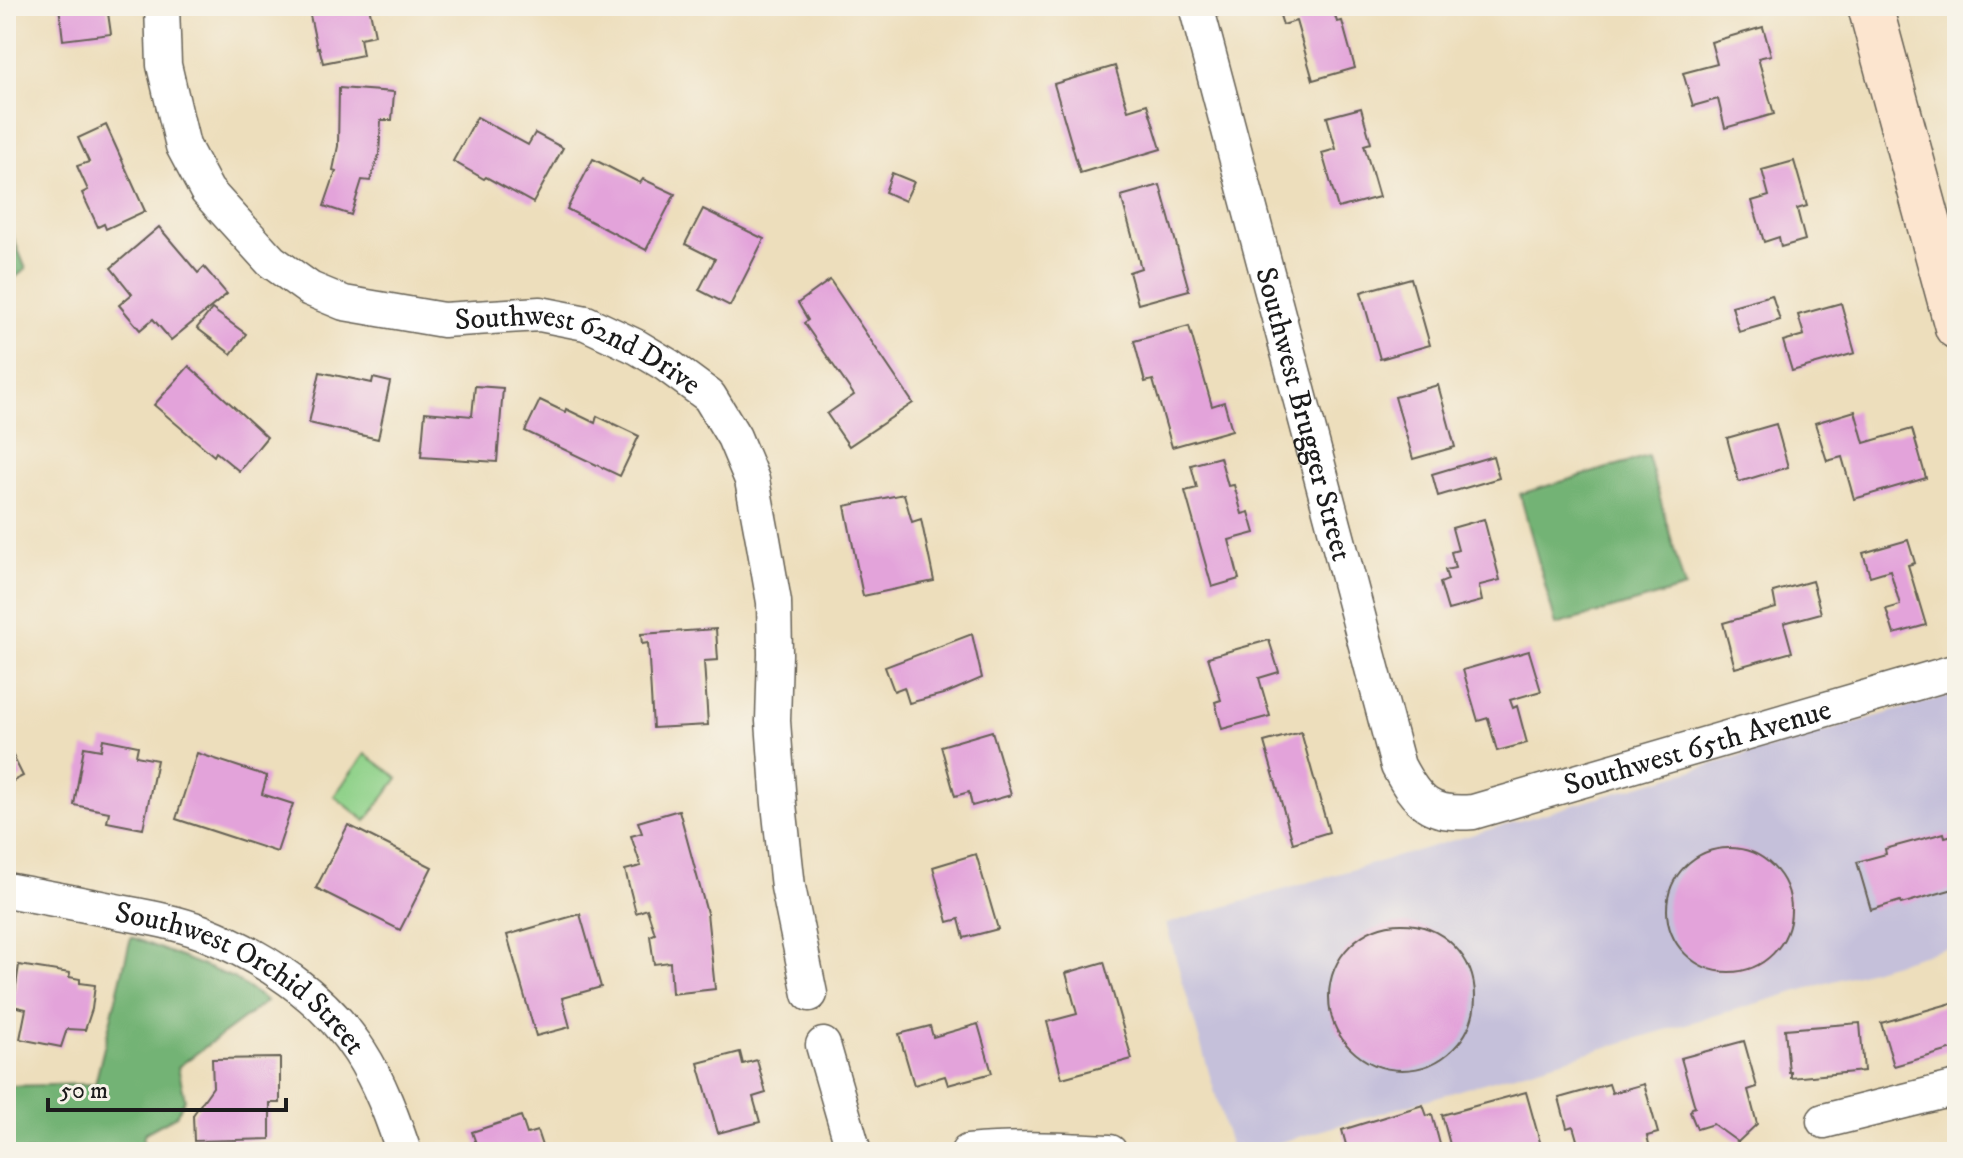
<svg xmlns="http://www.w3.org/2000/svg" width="1963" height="1158" font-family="'IM FELL DW Pica',serif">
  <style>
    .industrial { fill: #c5c0da }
    .green { fill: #8fd189; stroke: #567652; stroke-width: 2 }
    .forest { fill: #73b375; stroke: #486848; stroke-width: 2 }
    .building { fill: #e3a3da }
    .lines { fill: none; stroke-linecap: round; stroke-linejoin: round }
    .street-casing { stroke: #656054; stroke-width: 37 }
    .secondary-casing { stroke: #656054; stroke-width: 47 }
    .street { stroke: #fff; stroke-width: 34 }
    .secondary { stroke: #fce5cf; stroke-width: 44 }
    .labels { text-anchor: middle; stroke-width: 6; stroke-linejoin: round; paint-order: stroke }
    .street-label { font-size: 30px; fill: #1c1c1c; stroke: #f7f3e8 }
  </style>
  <rect width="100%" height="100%" fill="#f7f3e8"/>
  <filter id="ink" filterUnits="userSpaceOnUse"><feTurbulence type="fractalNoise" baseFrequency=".0125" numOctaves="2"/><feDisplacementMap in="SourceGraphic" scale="16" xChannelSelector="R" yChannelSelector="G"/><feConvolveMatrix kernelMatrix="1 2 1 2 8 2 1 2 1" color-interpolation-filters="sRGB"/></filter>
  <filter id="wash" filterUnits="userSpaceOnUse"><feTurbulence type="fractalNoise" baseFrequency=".006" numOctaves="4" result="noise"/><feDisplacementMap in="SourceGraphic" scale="32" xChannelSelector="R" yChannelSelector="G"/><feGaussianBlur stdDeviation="1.8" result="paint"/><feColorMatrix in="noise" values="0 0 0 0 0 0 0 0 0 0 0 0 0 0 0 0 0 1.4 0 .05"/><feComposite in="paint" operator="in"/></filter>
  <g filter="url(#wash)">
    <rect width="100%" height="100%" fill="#eddebc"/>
    <polygon class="industrial" points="1957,693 1957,945 1247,1152 1232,1152 1166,924"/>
    <polygon class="green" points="365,754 398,778 366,821 334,796"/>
    <g class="forest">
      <polygon points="6,220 26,269 6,285"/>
      <polygon points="1648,456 1685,588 1556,625 1520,494"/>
      <polygon points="131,937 233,978 267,1001 178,1067 185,1099 176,1116 145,1133 143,1139 147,1152 6,1152 6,1086 95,1084"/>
    </g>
    <g id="blocks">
      <g class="building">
        <polygon points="59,6 107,6 111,34 63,40"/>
        <polygon points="308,6 369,6 375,35 360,38 363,55 323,63 319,47 317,48"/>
        <polygon points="1277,6 1320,6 1321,8 1332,6 1337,22 1342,21 1355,68 1313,80 1296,21 1283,25"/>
        <polygon points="1763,27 1771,55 1758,58 1774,114 1725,128 1718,99 1693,106 1683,73 1717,64 1711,42"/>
        <polygon points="1115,66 1128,110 1147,104 1161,149 1080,173 1054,84"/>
        <polygon points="339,88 394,92 392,120 381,120 379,155 370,181 362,180 351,215 324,206 336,171 333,170 338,146"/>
        <polygon points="1361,108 1371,143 1364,145 1379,197 1338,208 1322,153 1336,149 1327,117"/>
        <polygon points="477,117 528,145 535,133 563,148 533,203 486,177 484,179 453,161"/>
        <polygon points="106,125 145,211 106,229 104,224 98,227 82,193 88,190 77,166 89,162 78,138"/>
        <polygon points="593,159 640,183 643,179 675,194 646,250 567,209"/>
        <polygon points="1794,161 1807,206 1797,209 1805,240 1781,247 1779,237 1764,242 1752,201 1769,196 1762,170"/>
        <polygon points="892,173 914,182 905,201 885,192"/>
        <polygon points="1160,185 1189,290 1138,304 1129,272 1141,268 1121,196"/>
        <polygon points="703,209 764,239 730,306 699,290 715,259 685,244"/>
        <polygon points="159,227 198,273 204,267 227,294 171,340 153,319 140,330 119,305 132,294 111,268"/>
        <polygon points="1411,278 1430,345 1380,359 1361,292"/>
        <polygon points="830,280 913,403 849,446 827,414 854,395 804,323 808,320 798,303"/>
        <polygon points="1772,295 1780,320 1739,332 1732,306"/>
        <polygon points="1841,303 1855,353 1792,371 1783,341 1804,335 1798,315"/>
        <polygon points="212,309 246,334 231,354 197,328"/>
        <polygon points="1189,326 1212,406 1224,402 1232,430 1172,447 1153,380 1145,382 1134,341"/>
        <polygon points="189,366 267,437 239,471 216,452 214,456 154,405"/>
        <polygon points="320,372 372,383 373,378 390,382 378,439 309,423"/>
        <polygon points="1438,385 1455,447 1413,459 1395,397"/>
        <polygon points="475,386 503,388 497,462 421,457 425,412 472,416"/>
        <polygon points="540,400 565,412 566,409 595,423 597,416 639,436 620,476 525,431"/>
        <polygon points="1855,411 1864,443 1912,429 1926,478 1854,499 1842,457 1827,461 1815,423"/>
        <polygon points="1776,424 1788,467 1739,482 1727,438"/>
        <polygon points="1493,456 1499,478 1438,496 1432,474"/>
        <polygon points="1220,457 1228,486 1234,485 1242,514 1249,512 1255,533 1229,540 1239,579 1212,587 1185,491 1197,488 1191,465"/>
        <polygon points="904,494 912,522 921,519 934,581 863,596 845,506"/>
        <polygon points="1484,519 1500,580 1480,585 1479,587 1482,601 1448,610 1440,583 1448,580 1445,570 1455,568 1451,552 1458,550 1452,528"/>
        <polygon points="1908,540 1915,563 1908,565 1926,625 1894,634 1886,609 1900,605 1890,570 1870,576 1863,553"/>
        <polygon points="1812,581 1821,613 1784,623 1792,652 1735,668 1723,623 1776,608 1773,592"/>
        <polygon points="716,629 718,660 704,661 708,725 653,728 648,643 642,644 641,634"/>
        <polygon points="972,634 982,678 947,693 909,703 904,687 894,691 885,667"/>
        <polygon points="1269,640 1279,672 1259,678 1270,716 1222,729 1215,702 1221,700 1208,657"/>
        <polygon points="1529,651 1541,691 1510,700 1513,708 1517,706 1527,743 1497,751 1488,718 1478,721 1463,670"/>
        <polygon points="992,731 1011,795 972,806 969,792 955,796 941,746"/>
        <polygon points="1301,732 1329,832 1293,843 1264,742"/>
        <polygon points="103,739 138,746 136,756 157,760 143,829 107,822 109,812 74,805 84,747 101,750"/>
        <polygon points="6,742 23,776 7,784 12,796 6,799"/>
        <polygon points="197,753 267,776 262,794 293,804 277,852 176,819"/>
        <polygon points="679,810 707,913 715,989 672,994 670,962 654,964 650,936 655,934 647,909 636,913 625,870 641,866 631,836 642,833 638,822"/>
        <polygon points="348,825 432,867 400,930 316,888"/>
        <polygon points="1944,833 1945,837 1957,834 1957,888 1901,904 1900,901 1871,910 1857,862 1886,854 1885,849"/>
        <circle cx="1729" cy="910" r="62"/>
        <polygon points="976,854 998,929 964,938 959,919 948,922 933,867"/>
        <polygon points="580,914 601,987 562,998 570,1027 536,1036 507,935"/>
        <circle cx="1402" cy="997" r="73"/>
        <polygon points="1104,962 1132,1059 1062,1078 1047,1022 1077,1014 1066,973"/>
        <polygon points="19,965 70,973 69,977 80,979 80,983 95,985 92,1009 85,1030 67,1029 61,1047 20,1039 26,1009 13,1006"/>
        <polygon points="1952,1003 1957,1021 1957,1048 1894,1066 1881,1023"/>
        <polygon points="1860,1023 1864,1071 1791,1078 1791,1072 1789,1072 1785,1029"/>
        <polygon points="978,1024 992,1073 948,1085 945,1076 914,1085 899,1034 930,1026 933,1037"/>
        <polygon points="1744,1041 1757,1087 1748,1090 1757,1124 1738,1142 1713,1124 1697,1129 1690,1112 1692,1108 1695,1107 1681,1058"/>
        <polygon points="740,1052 743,1064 757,1060 766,1093 753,1097 760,1122 718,1133 698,1063"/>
        <polygon points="280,1058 280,1103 270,1103 270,1139 194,1141 193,1115 213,1087 212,1059"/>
        <polygon points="1609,1084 1612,1093 1644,1084 1658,1133 1647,1136 1651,1152 1578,1152 1575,1141 1577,1140 1573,1126 1567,1128 1559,1098"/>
        <polygon points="1526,1092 1542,1149 1531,1152 1452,1152 1442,1115"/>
        <polygon points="1423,1105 1427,1116 1432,1114 1442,1152 1365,1152 1364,1148 1348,1152 1342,1130"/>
        <polygon points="521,1116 527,1134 537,1131 544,1152 479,1152 472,1132"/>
      </g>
    </g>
  </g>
  <g filter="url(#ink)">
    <use href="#blocks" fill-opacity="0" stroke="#656054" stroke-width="2"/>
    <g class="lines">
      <defs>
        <g id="street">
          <path id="s1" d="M162,6L164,65L183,146L207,191L271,261L310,289L344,303L443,320L540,314L586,323L637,347L667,365L709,396L734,437L752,480L763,539L774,602L775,654L773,721L779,804L788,887L810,994"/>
          <path id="s2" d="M1196,6L1398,766C1417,802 1430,816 1473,812L1957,671"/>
          <path id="s3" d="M6,890C44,897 82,904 120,912C147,917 176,922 202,932C263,956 324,996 360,1052C380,1083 392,1117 404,1152"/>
          <polyline points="823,1045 854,1152"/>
          <polyline points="1824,1121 1957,1088"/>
          <path d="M968,1152C1015,1147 1062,1150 1110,1152"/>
        </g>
        <polyline id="secondary" points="1870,6 1957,327"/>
      </defs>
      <use href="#street" class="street-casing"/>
      <use href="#secondary" class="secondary-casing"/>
      <use href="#street" class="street"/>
      <use href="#secondary" class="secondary"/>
    </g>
  </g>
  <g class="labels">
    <g class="street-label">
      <text dy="10" stroke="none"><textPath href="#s1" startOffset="616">Southwest 62nd Drive</textPath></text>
      <text dy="10" stroke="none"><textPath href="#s2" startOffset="422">Southwest Brugger Street</textPath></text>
      <text dy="10" stroke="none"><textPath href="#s2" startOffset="1116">Southwest 65th Avenue</textPath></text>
      <text dy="10" stroke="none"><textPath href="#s3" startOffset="256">Southwest Orchid Street</textPath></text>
    </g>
  </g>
  <rect width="1963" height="1158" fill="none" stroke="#f7f3e8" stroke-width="32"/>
  <path d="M48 1098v12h238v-12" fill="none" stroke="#1c1c1c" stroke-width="4"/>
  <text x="60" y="1098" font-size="24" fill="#1c1c1c" stroke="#f7f3e8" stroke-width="6" paint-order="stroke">50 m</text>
</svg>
